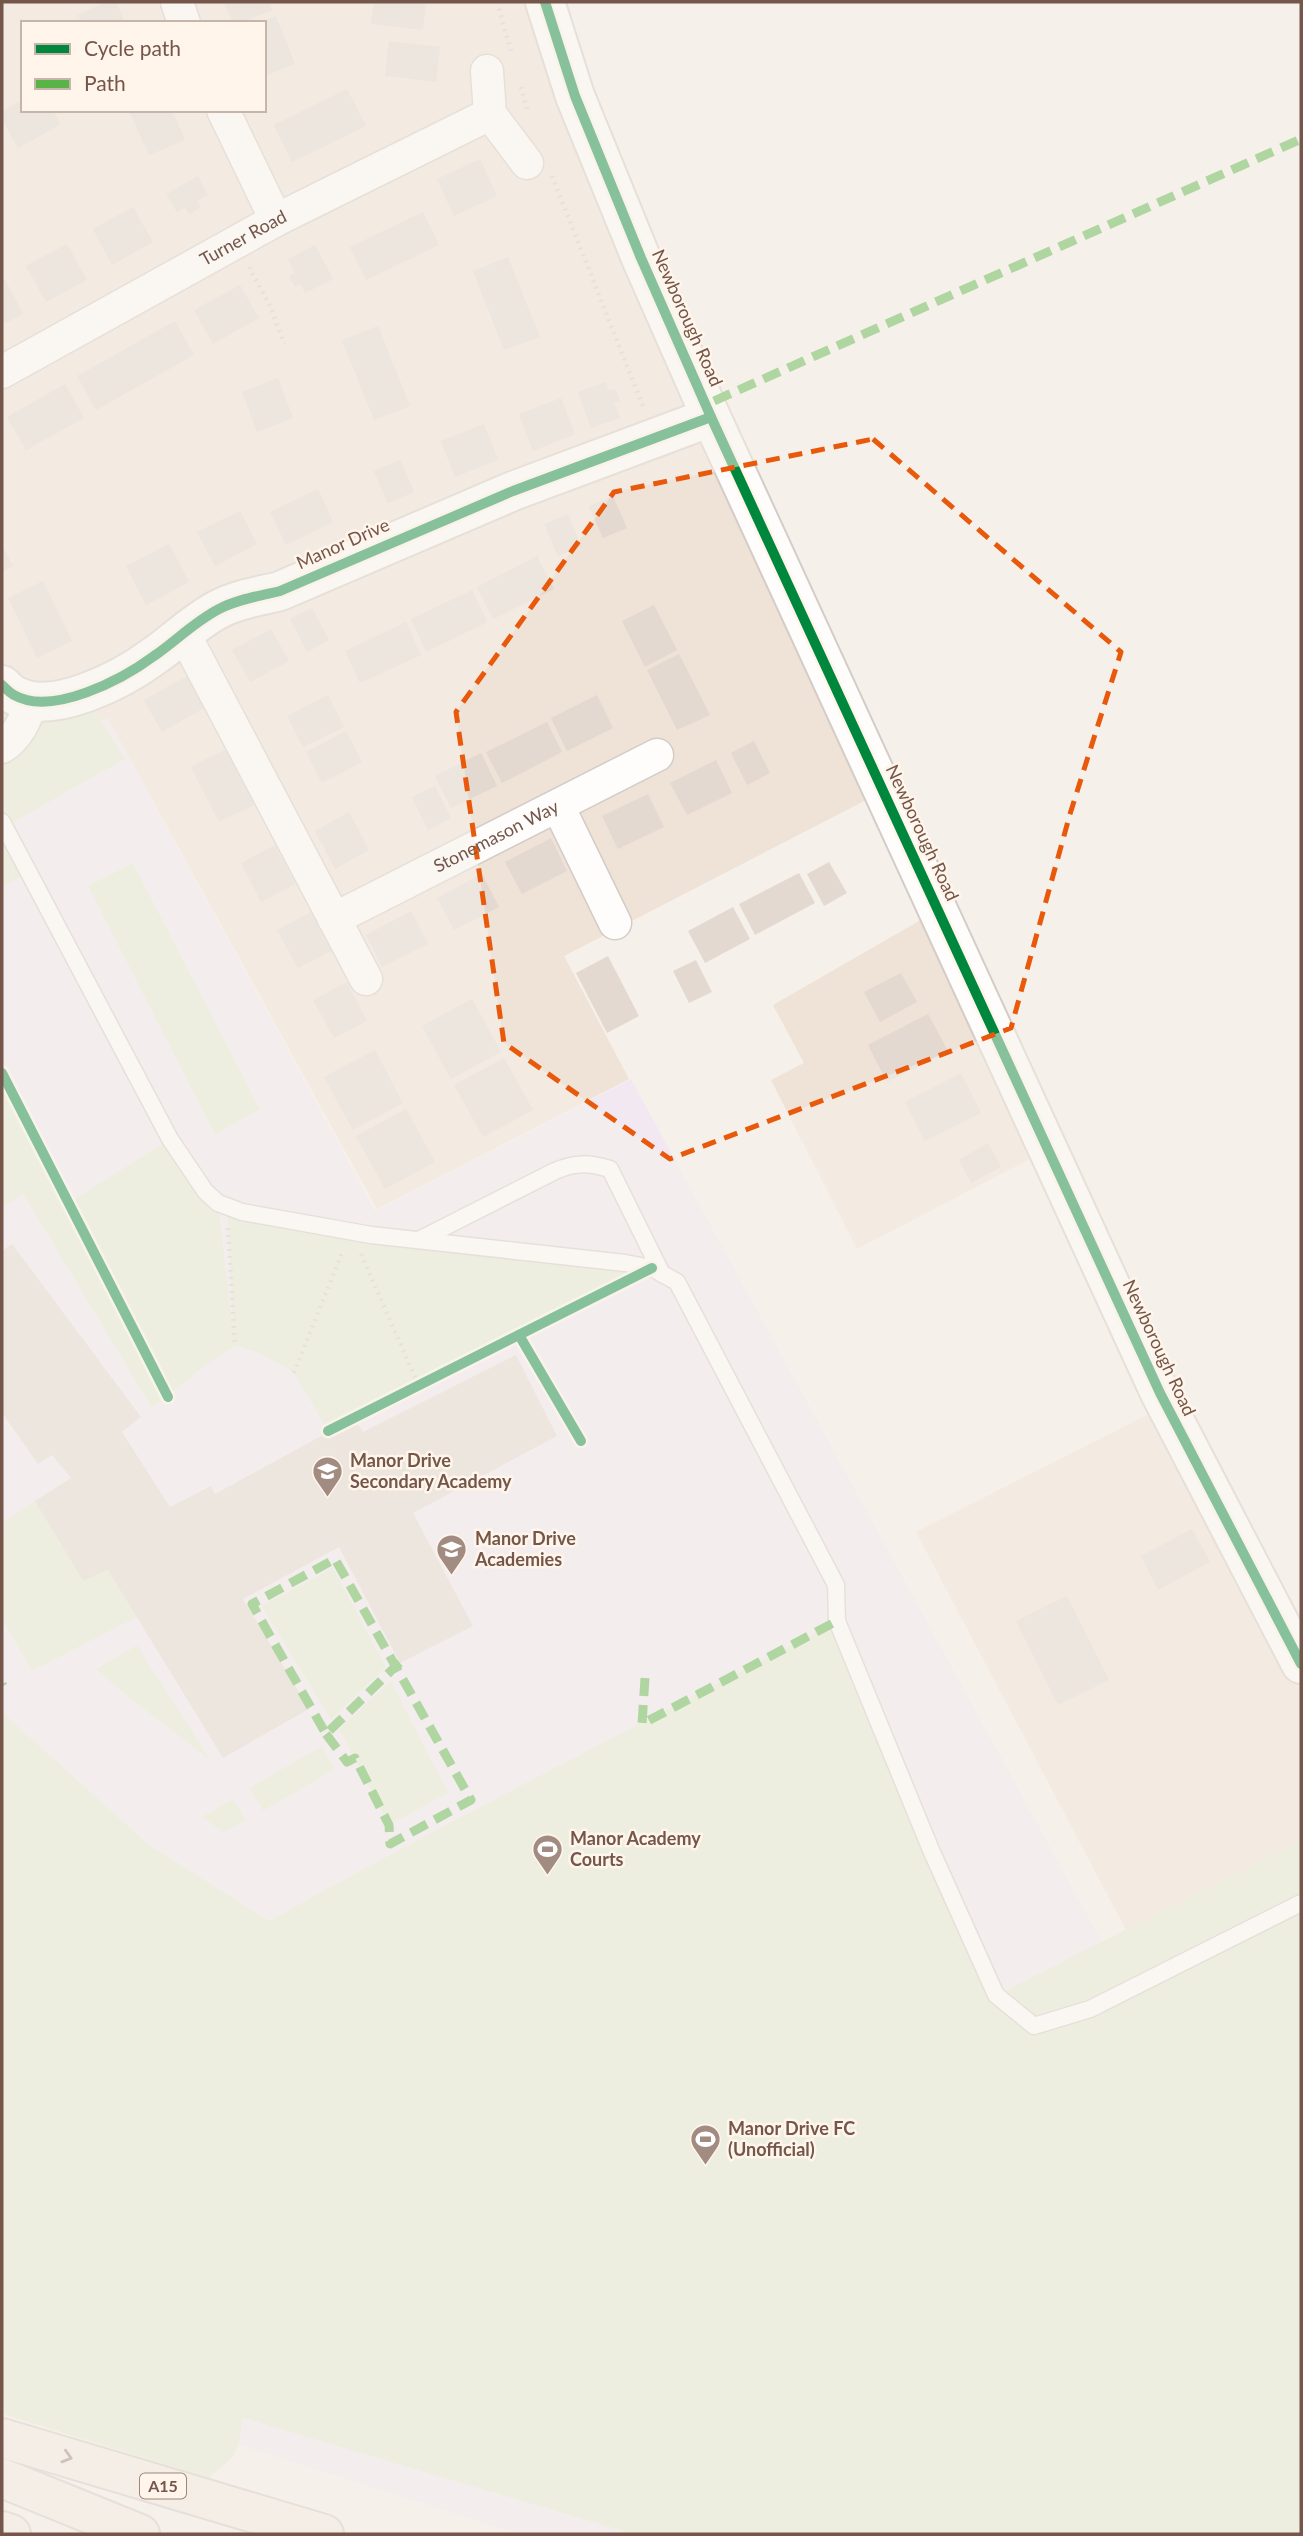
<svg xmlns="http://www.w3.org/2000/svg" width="1303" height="2536" font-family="Lato,sans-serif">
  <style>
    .residential { fill: #efe2d7; fill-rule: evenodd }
    .education { fill: #f2e8f2 }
    .green { fill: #e4ecd5 }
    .building { fill: #e3d9d1 }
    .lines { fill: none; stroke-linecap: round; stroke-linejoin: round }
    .service-casing { stroke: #d4ccc7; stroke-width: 19 }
    .minor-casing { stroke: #d4ccc7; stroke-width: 35 }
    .tertiary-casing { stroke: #d4ccc7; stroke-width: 42 }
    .trunk-casing { stroke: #d5cbc6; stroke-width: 42 }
    .path { stroke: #d8cfcb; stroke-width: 4.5; stroke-dasharray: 2 5; stroke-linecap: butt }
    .service { stroke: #fefdfc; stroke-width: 16 }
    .minor { stroke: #fefdfc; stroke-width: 32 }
    .tertiary { stroke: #fefdfc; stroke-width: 38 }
    .trunk { stroke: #f1eae4; stroke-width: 38 }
    .quiet { stroke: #59b447; stroke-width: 9; stroke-dasharray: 18 9; stroke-linecap: butt }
    .cycleway-casing { stroke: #fff5ea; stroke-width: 15 }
    .cycleway { stroke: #00873e; stroke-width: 10 }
    .oneway { stroke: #a08a80 }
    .marked { fill: none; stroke: #e8590c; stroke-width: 5; stroke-dasharray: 14 9; stroke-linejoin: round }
    .labels { text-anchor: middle; stroke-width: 5; stroke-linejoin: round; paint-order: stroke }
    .shield { fill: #fff5ea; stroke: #9e867a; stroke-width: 2 }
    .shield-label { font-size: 16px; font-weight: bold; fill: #74564a }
    .street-label { font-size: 18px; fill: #74564a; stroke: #fff5ea }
    .poi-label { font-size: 18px; font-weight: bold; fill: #74564a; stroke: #fff5ea; text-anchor: start }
  </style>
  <rect width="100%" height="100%" fill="#f6f0ea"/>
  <g class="residential">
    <path d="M2,2H525L569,128L868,799L564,956L629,1079L377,1209L108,719L2,768ZM23,23H264V110H23Z"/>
    <polygon points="926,917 1032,1158 857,1249 771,1080 804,1063 773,1005"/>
    <polygon points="1153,1412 1301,1688 1301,1841 1126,1930 916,1532"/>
  </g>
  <polygon class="education" points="108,719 375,1211 631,1079 1102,1942 834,2076 1095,2534 519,2534 2,2370 2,768 38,725"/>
  <g class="green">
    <polygon points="94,709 125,759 12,823 34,870 2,887 2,754 31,723 48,717"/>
    <polygon points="133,863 260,1109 215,1135 88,886"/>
    <polygon points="2,1073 70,1202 170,1139 218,1203 233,1330 227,1208 652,1268 328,1431 294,1373 260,1353 235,1346 209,1363 152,1408 23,1194 2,1208"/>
    <polygon points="35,1501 83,1581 108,1570 137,1617 32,1671 2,1619 2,1523"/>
    <polygon points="333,1568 386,1667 331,1720 262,1606"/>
    <path d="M837,1621L996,1995L1301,1841V2534H633L243,2418C236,2457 241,2451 209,2478L2,2414V1712L148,1844L269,1921C456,1816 648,1721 837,1621Z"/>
    <polygon points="137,1645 211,1761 116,1687 96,1669"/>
    <polygon points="391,1681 448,1793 389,1825 339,1729"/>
    <polygon points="322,1746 335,1769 263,1811 249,1788"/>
    <polygon points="233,1799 246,1820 224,1832 201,1817"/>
  </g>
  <g class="building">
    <polygon points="106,2 116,2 124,20 122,23 82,23 78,15"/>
    <polygon points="224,2 269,2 272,10 240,23 233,23"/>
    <polygon points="374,2 426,2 423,30 371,24"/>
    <polygon points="276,16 295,64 264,76 264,23 258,23"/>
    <polygon points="389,41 440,47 436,82 385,76"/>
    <polygon points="347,89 366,126 292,162 274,125"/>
    <polygon points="23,100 23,110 53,110 60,125 18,148 2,119 2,111"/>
    <polygon points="136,110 172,110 185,140 149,155 130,113"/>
    <polygon points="480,159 497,196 454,216 437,179"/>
    <polygon points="198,176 208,195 197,201 201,207 189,214 185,207 177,212 166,194"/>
    <polygon points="133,207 153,242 112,265 93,229"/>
    <polygon points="423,212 439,245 366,280 350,247"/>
    <polygon points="67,244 87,280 46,302 26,266"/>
    <polygon points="315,245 333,279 305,293 301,284 295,287 289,276 295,273 288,259"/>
    <polygon points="508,257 540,337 504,350 473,271"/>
    <polygon points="4,278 23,314 2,325 2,279"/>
    <polygon points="240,285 259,318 213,344 194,310"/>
    <polygon points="175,321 194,355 96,410 77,376"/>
    <polygon points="378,326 410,406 374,420 342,340"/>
    <polygon points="278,378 293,418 257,432 242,392"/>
    <polygon points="606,382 609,391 616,389 620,401 614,403 620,418 591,428 578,392"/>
    <polygon points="65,384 84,418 26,450 7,417"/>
    <polygon points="561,398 575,434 533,451 519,414"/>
    <polygon points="484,424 498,460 455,477 441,441"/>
    <polygon points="400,460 414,492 388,503 374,471"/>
    <polygon points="318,489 333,522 286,545 270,512"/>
    <polygon points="613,496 627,528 603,538 589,506"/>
    <polygon points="240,511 257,544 215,566 197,532"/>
    <polygon points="568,514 581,546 558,556 544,524"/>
    <polygon points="169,544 189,582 146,605 126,566"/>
    <polygon points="2,545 13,566 2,572"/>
    <polygon points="537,556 554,589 493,619 477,587"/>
    <polygon points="43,581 72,641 37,658 8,598"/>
    <polygon points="472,590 487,622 426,652 411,619"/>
    <polygon points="654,605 677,650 645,667 622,621"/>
    <polygon points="312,608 329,640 307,652 290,619"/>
    <polygon points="406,622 421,655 360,683 345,651"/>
    <polygon points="271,629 289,661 250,682 232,650"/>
    <polygon points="679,654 710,715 677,730 647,670"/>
    <polygon points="189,675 206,707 162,732 144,700"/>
    <polygon points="328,695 344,727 303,747 287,716"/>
    <polygon points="597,695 613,728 567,751 551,718"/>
    <polygon points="547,722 562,752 502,783 486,752"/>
    <polygon points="346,731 362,762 322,783 306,752"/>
    <polygon points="754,741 770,773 747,785 731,753"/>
    <polygon points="226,749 254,805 219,822 191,767"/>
    <polygon points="481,753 497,786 451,808 435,776"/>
    <polygon points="716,760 732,793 687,815 670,783"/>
    <polygon points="435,786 451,818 428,830 412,797"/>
    <polygon points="648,794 664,827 618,849 602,816"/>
    <polygon points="349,812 369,850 335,869 315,831"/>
    <polygon points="551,838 567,871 522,894 505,862"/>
    <polygon points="275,845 295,884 261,902 241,863"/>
    <polygon points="829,862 847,893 824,906 807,874"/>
    <polygon points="799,873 815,903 755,935 739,904"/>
    <polygon points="482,874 499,907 454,930 437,898"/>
    <polygon points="733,907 750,939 705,963 688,931"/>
    <polygon points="411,911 428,944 382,967 366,935"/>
    <polygon points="311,912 331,951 298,968 277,930"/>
    <polygon points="608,956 639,1016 607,1033 576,973"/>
    <polygon points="696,960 712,992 689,1003 673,971"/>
    <polygon points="901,973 917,1002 880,1022 864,992"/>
    <polygon points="347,982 367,1021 334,1038 313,1000"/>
    <polygon points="472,999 501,1052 451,1079 422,1026"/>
    <polygon points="928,1014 948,1051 887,1082 868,1045"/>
    <polygon points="375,1050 403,1103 353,1130 324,1077"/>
    <polygon points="504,1058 533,1110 483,1137 454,1085"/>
    <polygon points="961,1073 981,1113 925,1141 905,1102"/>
    <polygon points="406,1109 435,1162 385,1189 356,1136"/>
    <polygon points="988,1143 1001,1167 971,1183 959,1160"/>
    <polygon points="12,1244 141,1417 122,1432 170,1507 211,1486 215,1494 354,1418 363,1432 516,1355 557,1436 413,1513 473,1626 400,1663 339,1547 243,1599 309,1709 223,1758 108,1570 83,1581 35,1501 71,1478 52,1455 38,1464 2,1413 2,1251"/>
    <polygon points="1192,1529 1210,1562 1158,1590 1141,1556"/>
    <polygon points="1067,1596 1109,1680 1058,1705 1016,1621"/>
  </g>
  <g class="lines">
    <defs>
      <g id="service">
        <polyline points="2,822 170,1139 205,1191 218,1203 242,1212 371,1235 625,1263 652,1268 677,1282 836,1585 837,1621 931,1850 996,1995 1034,2026 1090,2009 1301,1903"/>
        <path d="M419,1240L555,1171C576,1162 589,1163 610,1169L662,1274"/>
      </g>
      <g id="minor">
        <polyline points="177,2 184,23"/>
        <polyline points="487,71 490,114 527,163"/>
        <polyline points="223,110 276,220"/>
        <path id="s1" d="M2,372L276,220L490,114"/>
        <polyline points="183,632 366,979"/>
        <path d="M2,747C18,737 26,719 32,701"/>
        <polyline points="558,806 615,923"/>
        <path id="s2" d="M334,919L657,755"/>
      </g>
      <g id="tertiary">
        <polyline points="545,2 575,96 641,258 711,417 1160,1393 1301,1664"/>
        <path d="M2,685C6,689 10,693 14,695C52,717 123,679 154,656C176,641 194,622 219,609C238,599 260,596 280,591L513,491L711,417"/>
      </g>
      <g id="trunk">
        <polyline points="2,2438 324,2534"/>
        <polyline points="2,2478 140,2534"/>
        <polyline points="2,2531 11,2534"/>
      </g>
    </defs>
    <use href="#service" class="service-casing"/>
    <use href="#minor" class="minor-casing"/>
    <use href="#tertiary" class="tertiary-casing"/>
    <use href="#trunk" class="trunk-casing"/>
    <g class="path">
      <polyline points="497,2 511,51"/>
      <polyline points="521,87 527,109"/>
      <polyline points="552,176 644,409"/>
      <polyline points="249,267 270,306 284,344"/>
      <polyline points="228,1228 235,1346"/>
      <polyline points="361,1254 419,1386"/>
      <polyline points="294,1373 342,1253"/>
    </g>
    <use href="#service" class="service"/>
    <use href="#minor" class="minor"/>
    <use href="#tertiary" class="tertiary"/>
    <use href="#trunk" class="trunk"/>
    <g class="quiet">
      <polyline points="714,401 1301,139"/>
      <polyline points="645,1678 642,1724 837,1621"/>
      <polyline points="2,1684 3,1686"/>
      <polyline points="326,1734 347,1762 355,1758 389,1825 390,1844 471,1800 335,1559 252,1604 326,1734 396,1666 400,1663"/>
    </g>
    <defs>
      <g id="cycleway">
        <polyline points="545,2 575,96 641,258 711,417 1160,1393 1301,1664"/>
        <path d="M2,685C6,689 10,693 14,695C52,717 123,679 154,656C176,641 194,622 219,609C238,599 260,596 280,591L513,491L711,417"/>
        <polyline points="2,1073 168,1397"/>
        <polyline points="519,1335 581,1441"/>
        <polyline points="328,1431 652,1268"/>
      </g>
    </defs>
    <use href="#cycleway" class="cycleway-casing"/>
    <use href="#cycleway" class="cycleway"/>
  </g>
  <defs><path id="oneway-chevron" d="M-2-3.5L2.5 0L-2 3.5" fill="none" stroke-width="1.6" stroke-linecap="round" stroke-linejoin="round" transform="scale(1.75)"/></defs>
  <use class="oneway" href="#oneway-chevron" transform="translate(67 2457) rotate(17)"/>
  <path d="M0 0H1303V2536H0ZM873,439L1121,652L1070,814L1011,1028L670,1159L504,1043L456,712L614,492Z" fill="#f6f0ea" fill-opacity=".55" fill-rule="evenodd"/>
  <path class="marked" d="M873,439L1121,652L1070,814L1011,1028L670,1159L504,1043L456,712L614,492Z"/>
  <defs>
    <symbol id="school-pin" viewBox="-11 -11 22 30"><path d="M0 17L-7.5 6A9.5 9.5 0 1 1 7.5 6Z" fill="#a28c82" stroke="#fff5ea"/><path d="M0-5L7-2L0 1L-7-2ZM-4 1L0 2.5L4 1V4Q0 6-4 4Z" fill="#fff"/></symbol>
    <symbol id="stadium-pin" viewBox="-11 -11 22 30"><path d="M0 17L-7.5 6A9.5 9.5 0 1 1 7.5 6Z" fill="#a28c82" stroke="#fff5ea"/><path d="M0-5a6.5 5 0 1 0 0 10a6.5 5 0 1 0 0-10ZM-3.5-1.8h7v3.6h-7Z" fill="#fff"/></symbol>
  </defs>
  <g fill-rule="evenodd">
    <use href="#school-pin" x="310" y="1454" width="35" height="47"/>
    <use href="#school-pin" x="434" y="1532" width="35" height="47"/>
    <use href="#stadium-pin" x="530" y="1832" width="35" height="47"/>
    <use href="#stadium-pin" x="688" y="2122" width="35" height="47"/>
  </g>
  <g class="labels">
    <rect class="shield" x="140" y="2473.5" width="46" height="25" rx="5"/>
    <g class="shield-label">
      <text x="163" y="2492">A15</text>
    </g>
    <g class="street-label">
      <text dy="6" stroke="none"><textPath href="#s1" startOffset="276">Turner Road</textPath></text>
      <text transform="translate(687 318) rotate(66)" y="6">Newborough Road</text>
      <text transform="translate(343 544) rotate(-24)" y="6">Manor Drive</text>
      <text transform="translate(922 833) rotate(65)" y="6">Newborough Road</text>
      <text dy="6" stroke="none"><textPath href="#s2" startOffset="182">Stonemason Way</textPath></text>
      <text transform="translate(1159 1348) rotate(65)" y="6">Newborough Road</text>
    </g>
    <g class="poi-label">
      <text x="350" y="1467">Manor Drive<tspan x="350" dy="21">Secondary Academy</tspan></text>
      <text x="475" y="1545">Manor Drive<tspan x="475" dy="21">Academies</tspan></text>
      <text x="570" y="1845">Manor Academy<tspan x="570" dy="21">Courts</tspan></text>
      <text x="728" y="2135">Manor Drive FC<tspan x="728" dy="21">(Unofficial)</tspan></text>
    </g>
  </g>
  <rect width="1303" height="2536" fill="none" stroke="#74564a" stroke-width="7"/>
  <rect x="21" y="21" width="245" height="91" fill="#fff5ea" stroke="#c7b5aa" stroke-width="2"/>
  <rect x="35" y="44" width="35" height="10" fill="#00873e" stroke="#c7b5aa" stroke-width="2"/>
  <text x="84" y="56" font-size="21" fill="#74564a">Cycle path</text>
  <rect x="35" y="79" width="35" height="10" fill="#59b447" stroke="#c7b5aa" stroke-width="2"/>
  <text x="84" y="91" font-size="21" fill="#74564a">Path</text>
</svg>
